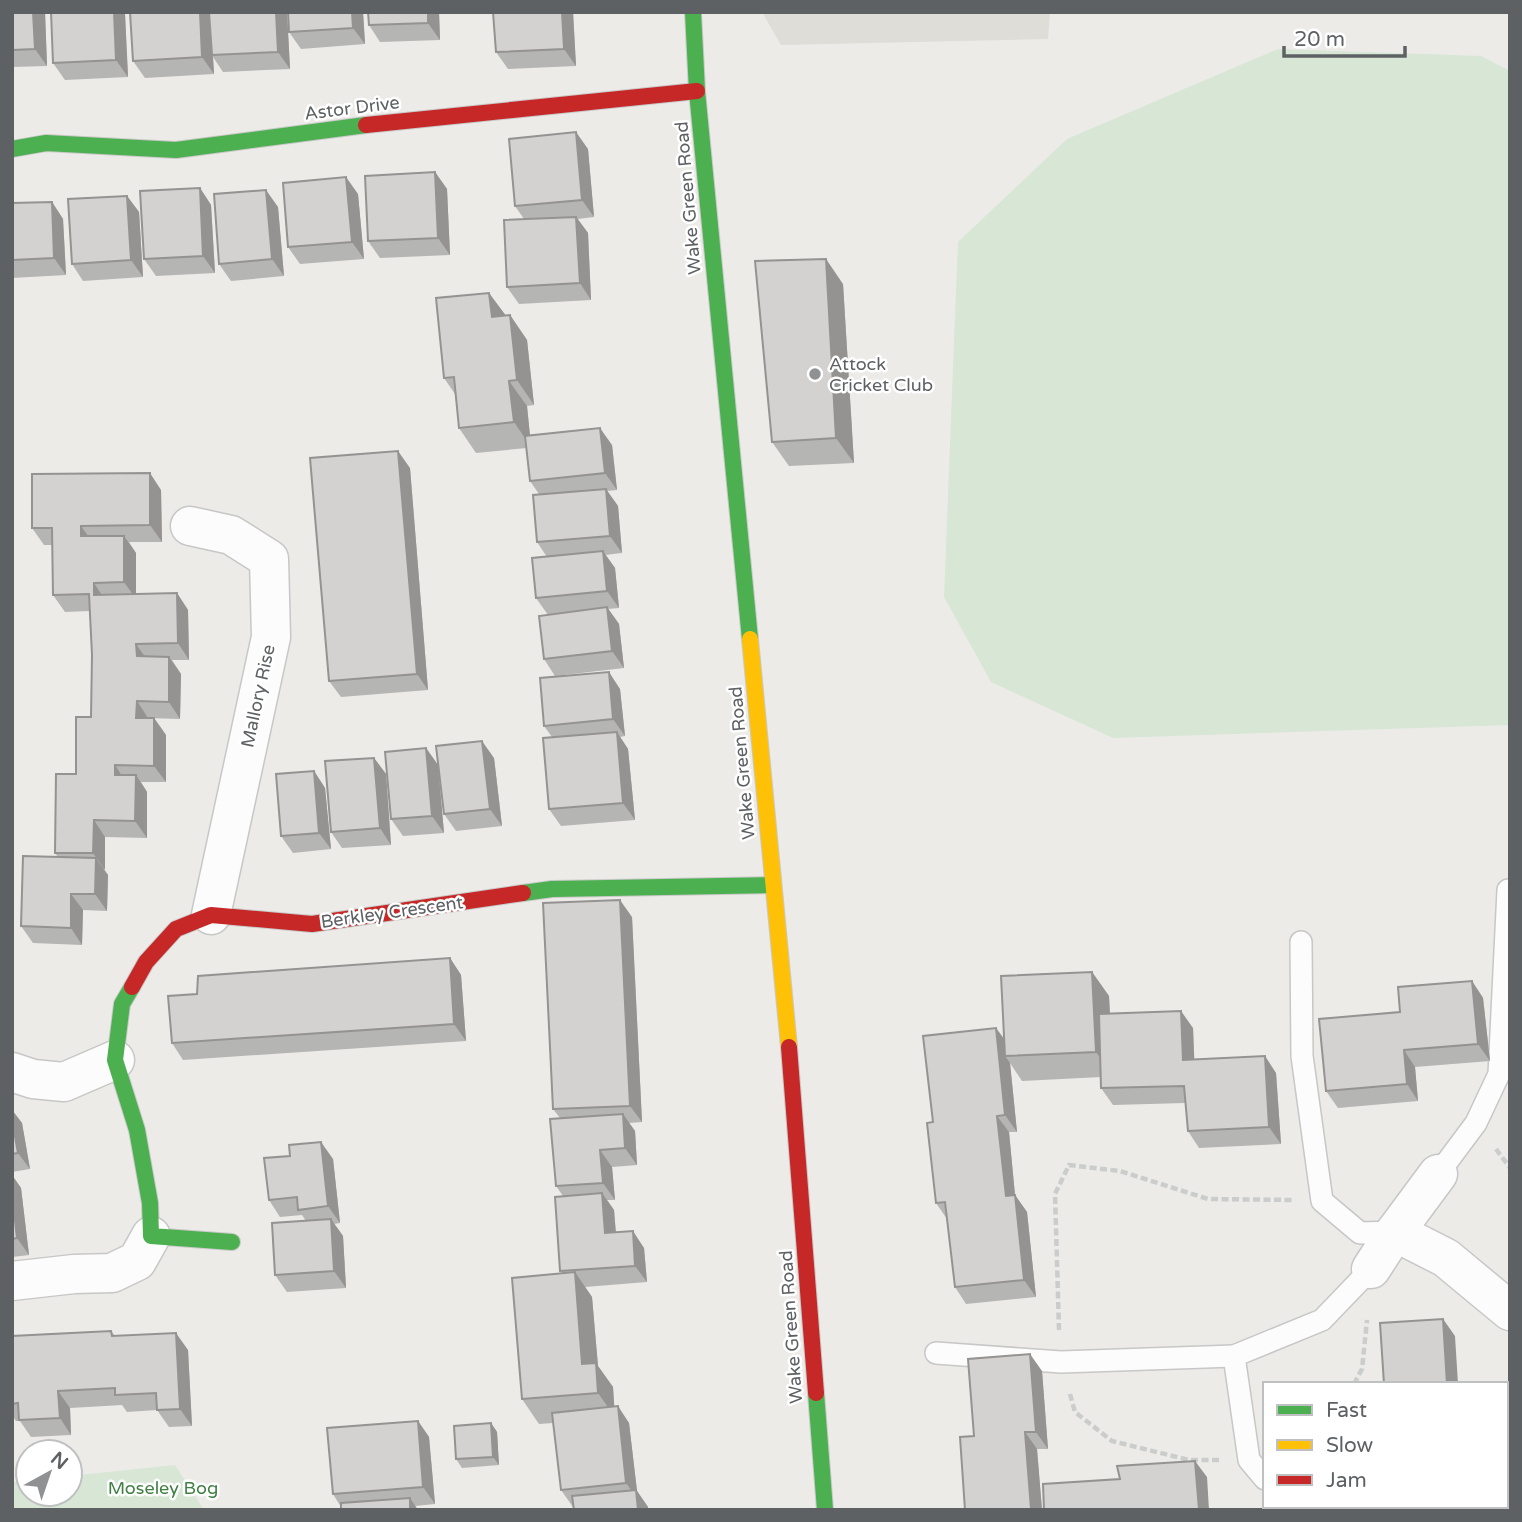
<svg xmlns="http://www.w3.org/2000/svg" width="1522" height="1522" font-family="'Varela Round',sans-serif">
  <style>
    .education { fill: #dfddd8 }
    .green { fill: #d7e6d5 }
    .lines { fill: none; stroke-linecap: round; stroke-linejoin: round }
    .lane-casing { stroke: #c7c7c7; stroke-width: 24 }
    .street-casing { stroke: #c7c7c7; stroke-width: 41 }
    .fast-casing { stroke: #c9c9c9; stroke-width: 18 }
    .slow-casing { stroke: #c9c9c9; stroke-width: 18 }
    .jam-casing { stroke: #c9c9c9; stroke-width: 18 }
    .path { stroke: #cacdcb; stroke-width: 4.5; stroke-dasharray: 7 3.5; stroke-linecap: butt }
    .lane { stroke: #fcfcfc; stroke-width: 21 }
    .street { stroke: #fcfcfc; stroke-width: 38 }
    .fast { stroke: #4caf50; stroke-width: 16 }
    .slow { stroke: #ffc107; stroke-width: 16 }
    .jam { stroke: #c62828; stroke-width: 16 }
    .wall { fill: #b5b5b3 }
    .shaded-wall { fill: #949392 }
    .building { fill: #d3d2d0; stroke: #949392; stroke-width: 2 }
    .poi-dot { fill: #909192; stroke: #fff; stroke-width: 2.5 }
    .labels { text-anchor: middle; stroke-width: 5; stroke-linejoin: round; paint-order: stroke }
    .street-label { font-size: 18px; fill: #5e6164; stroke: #fff }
    .poi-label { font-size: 18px; fill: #5e6164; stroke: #fff; text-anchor: start }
    .park-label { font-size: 18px; fill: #408143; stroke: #fff }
  </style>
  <rect width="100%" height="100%" fill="#ecebe8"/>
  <polygon class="education" points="762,12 1050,12 1048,39 781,45"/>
  <g class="green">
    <polygon points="1278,49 1481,56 1510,71 1510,725 1113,738 991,682 944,597 958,242 1067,139"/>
    <polygon points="175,1465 204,1510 12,1510 12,1482 28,1481 28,1494 70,1494 70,1476"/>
  </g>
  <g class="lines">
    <defs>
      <g id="lane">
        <polyline points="1301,942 1302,1056 1322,1201 1360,1233 1395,1232"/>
        <polyline points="1438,1174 1476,1123 1499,1074 1508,890"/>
        <polyline points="936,1353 1061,1362 1234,1356"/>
        <polyline points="1265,1479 1249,1460 1234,1356 1322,1320 1371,1269"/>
        <polyline points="1287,1506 1289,1509"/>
      </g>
      <g id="street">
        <polyline points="190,526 231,535 269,559 271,637 211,915"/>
        <polyline points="12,1072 33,1079 64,1082 115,1060"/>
        <polyline points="1395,1232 1446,1258 1510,1311"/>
        <polyline points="1371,1269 1395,1232 1438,1174"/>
        <polyline points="12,1281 74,1274 112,1273 137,1261 151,1236"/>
      </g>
      <g id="fast">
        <polyline points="693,12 697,91 750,639"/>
        <polyline points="12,149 46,143 176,150 366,125"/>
        <polyline points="523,893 552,889 773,885"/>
        <polyline points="132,987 122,1004 115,1060 137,1130 150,1203 151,1236 232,1242"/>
        <polyline points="816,1393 825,1510"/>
      </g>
      <polyline id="slow" points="750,639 789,1047"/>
      <g id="jam">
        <polyline points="366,125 697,91"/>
        <polyline points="132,987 146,962 176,929 211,915 312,924 523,893"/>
        <polyline points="789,1047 816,1393"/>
      </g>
    </defs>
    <use href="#lane" class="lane-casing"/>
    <use href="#street" class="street-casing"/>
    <use href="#fast" class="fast-casing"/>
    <use href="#slow" class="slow-casing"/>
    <use href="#jam" class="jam-casing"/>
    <g class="path">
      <polyline points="1496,1149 1510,1168"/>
      <polyline points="1059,1330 1055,1194 1069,1165 1120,1171 1208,1199 1293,1200"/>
      <polyline points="1354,1384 1362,1369 1367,1320"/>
      <polyline points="1070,1394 1075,1412 1112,1441 1189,1460 1220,1460"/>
    </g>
    <use href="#lane" class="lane"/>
    <use href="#street" class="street"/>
    <use href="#fast" class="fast"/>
    <use href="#slow" class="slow"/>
    <use href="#jam" class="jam"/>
  </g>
  <g class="wall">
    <polygon points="12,12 45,12 47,66 12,67"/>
    <polygon points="287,12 290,69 223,72 213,57 214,74 145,78 133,61"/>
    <polygon points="363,12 365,44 301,49 289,32"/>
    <polygon points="368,12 439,12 440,40 380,42 369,25"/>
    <polygon points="573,12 576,66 508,69 496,52"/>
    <polygon points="125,14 128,77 65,80 53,63"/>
    <polygon points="588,149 594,217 578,219 588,233 591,300 519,304 507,287 524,219 515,206"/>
    <polygon points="435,172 447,189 450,255 380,258 368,241"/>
    <polygon points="200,188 211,205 215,273 156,276 144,259"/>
    <polygon points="358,194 364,259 300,264 288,247"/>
    <polygon points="127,196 139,212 143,277 83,281 72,264"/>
    <polygon points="52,202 63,219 66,275 12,278 12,203"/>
    <polygon points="278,207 284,276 231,281 219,264"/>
    <polygon points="843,284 854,463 789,466 772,442"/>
    <polygon points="489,293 505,316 510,315 527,340 534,405 527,406 530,435 612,445 617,490 607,491 618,506 622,553 605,555 615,568 619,608 608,609 619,624 624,668 555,676 544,659 548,615 536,598 547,557 537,542 539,494 530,481 527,448 476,453 459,428 455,394 444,378"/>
    <polygon points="410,468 428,690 341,697 329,681"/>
    <polygon points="161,490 162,542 129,542 136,553 136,594 177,593 188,610 189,660 172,660 181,674 180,719 148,718 154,718 166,735 166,782 141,782 147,792 147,838 105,837 104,870 108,875 107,911 83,910 82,945 33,943 21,926 58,857 55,853 91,717 92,655 90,611 65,612 53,595 52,545 44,545 32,528"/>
    <polygon points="620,689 625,736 620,737 628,749 635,820 561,826 549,809 552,737 544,726"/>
    <polygon points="426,748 438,765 444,833 403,836 391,819"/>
    <polygon points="374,758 386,774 391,845 342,848 331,832"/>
    <polygon points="494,758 502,826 456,831 444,814"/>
    <polygon points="314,771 325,788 331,849 293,853 281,836"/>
    <polygon points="632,917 642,1122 629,1123 635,1131 637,1165 612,1167 615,1200 607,1200 614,1210 616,1232 644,1248 647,1282 585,1287 592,1297 598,1366 613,1387 614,1406 629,1423 637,1491 648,1507 573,1507 561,1490 553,1423 539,1424 522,1399 562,1274 560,1271 563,1196 556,1186 560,1118 553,1109"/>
    <polygon points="450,958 461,975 466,1041 183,1060 172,1043 197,994"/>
    <polygon points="1092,972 1109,996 1110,1014 1193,1028 1194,1060 1276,1073 1281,1144 1199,1148 1188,1131 1185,1103 1113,1105 1101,1088 1101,1077 1022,1081 1010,1063 1017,1132 1009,1132 1015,1195 1027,1212 1036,1297 966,1304 955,1287 947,1219 936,1203 933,1122 1004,1039"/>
    <polygon points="1472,981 1483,998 1490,1061 1415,1067 1418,1101 1338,1108 1326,1091 1400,1012"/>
    <polygon points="12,1110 22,1123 30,1169 12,1172"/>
    <polygon points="333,1159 340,1223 334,1224 343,1236 346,1288 287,1292 275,1275 306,1221 302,1215 280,1217 269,1200"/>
    <polygon points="12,1175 21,1188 29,1255 12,1257"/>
    <polygon points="111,1331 115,1336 188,1350 192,1426 169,1427 157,1410 127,1412 122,1405 70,1408 71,1435 31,1437 20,1421 16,1421 12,1415 12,1336"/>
    <polygon points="1042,1371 1048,1449 1037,1449 1042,1510 965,1510 974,1436"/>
    <polygon points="418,1421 429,1437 435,1504 415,1506 418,1510 341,1510 341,1507 333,1494"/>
    <polygon points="491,1423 497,1432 499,1465 462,1468 456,1459"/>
  </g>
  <g class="shaded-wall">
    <polygon points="33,12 45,12 47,66 35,49"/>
    <polygon points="114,12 124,12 125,14 128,77 116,60"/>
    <polygon points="200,12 211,12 212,55 213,57 214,74 202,57"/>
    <polygon points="276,12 287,12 290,69 278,52"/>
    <polygon points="352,12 363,12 365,44 353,28"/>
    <polygon points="428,12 439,12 440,40 428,23"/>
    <polygon points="562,12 573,12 576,66 564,49"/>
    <polygon points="576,132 588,149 594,217 582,200"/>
    <polygon points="435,172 447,189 450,255 438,238"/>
    <polygon points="346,177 358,194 364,259 352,242"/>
    <polygon points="200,188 211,205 215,273 203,256"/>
    <polygon points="266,190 278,207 284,276 272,259"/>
    <polygon points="127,196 139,212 143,277 131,260"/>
    <polygon points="52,202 63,219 66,275 54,258"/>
    <polygon points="576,217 588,233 591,300 580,283"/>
    <polygon points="826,259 843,284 854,463 836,438"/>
    <polygon points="489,293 507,317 492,317"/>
    <polygon points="510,315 527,340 534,405 517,380"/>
    <polygon points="509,381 527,406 531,447 514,422"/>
    <polygon points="600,428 612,445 617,490 605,473"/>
    <polygon points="398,451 410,468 428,690 417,674"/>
    <polygon points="150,473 161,490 162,542 150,525"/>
    <polygon points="606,489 618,506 622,553 610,536"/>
    <polygon points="81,526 93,543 81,536"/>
    <polygon points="124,536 136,553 136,599 124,582"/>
    <polygon points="603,551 615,568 619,608 607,591"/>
    <polygon points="94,583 105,600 94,595"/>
    <polygon points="177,593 188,610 189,660 178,643"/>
    <polygon points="607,607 619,624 624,668 612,651"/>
    <polygon points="136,644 148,661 137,656"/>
    <polygon points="169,657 181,674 180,719 169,702"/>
    <polygon points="609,672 620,689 625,736 613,719"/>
    <polygon points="137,701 148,718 136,718"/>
    <polygon points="154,718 166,735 166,782 154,766"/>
    <polygon points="617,732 628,749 635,820 623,803"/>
    <polygon points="482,741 494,758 502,826 490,809"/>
    <polygon points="426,748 438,765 444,833 432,816"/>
    <polygon points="374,758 386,774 391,845 380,828"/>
    <polygon points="115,765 126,782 115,775"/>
    <polygon points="314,771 325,788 331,849 319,833"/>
    <polygon points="136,775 147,792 147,838 135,821"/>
    <polygon points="94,820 105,837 105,870 93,853"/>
    <polygon points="96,858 108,875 107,911 95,894"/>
    <polygon points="71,894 83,910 82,945 71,928"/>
    <polygon points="620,900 632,917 642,1122 630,1106"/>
    <polygon points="450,958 461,975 466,1041 454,1024"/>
    <polygon points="1092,972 1109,996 1113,1077 1096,1052"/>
    <polygon points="1472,981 1483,998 1490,1061 1478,1044"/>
    <polygon points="1181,1011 1193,1028 1195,1077 1183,1060"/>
    <polygon points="996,1028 1008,1044 1005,1056 1010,1063 1017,1132 1005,1115"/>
    <polygon points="1404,1050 1415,1067 1418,1101 1407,1084"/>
    <polygon points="1265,1056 1276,1073 1281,1144 1269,1127"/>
    <polygon points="12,1110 22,1123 30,1169 18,1153 12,1120"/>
    <polygon points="623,1114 635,1131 637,1165 625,1148"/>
    <polygon points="997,1116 1009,1132 1015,1195 1027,1212 1036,1297 1024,1280 1006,1196"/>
    <polygon points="321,1142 333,1159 340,1223 328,1206"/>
    <polygon points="600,1150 612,1167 615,1200 603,1183"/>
    <polygon points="12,1175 21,1188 29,1255 17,1238 12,1195"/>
    <polygon points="602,1193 614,1210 617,1250 605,1233"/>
    <polygon points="331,1219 343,1236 346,1288 334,1271"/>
    <polygon points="633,1231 644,1248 647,1282 635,1266"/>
    <polygon points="575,1272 592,1297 598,1366 613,1387 615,1417 598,1393 582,1364"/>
    <polygon points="1443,1319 1455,1336 1458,1384 1447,1384"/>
    <polygon points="176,1333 188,1350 192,1426 180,1409"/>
    <polygon points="1030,1354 1042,1371 1048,1449 1036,1432"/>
    <polygon points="58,1391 70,1408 71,1435 60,1418"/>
    <polygon points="618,1406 629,1423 637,1491 648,1507 648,1510 638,1510 637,1498 626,1483"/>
    <polygon points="418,1421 429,1437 435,1504 423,1487"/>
    <polygon points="491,1423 497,1432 499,1465 493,1457"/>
    <polygon points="1025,1432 1037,1449 1042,1510 1031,1509"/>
    <polygon points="1195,1461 1207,1477 1209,1510 1199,1510"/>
    <polygon points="410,1498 418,1510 410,1510"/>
    <rect x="1393" y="1506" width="11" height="4"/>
  </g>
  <g class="building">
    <polygon points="12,12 33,12 35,49 12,50"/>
    <polygon points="51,12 114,12 116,60 53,63"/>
    <polygon points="130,12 200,12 202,57 133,61"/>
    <polygon points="209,12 276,12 278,52 212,55"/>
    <polygon points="288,12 352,12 353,28 289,32"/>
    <polygon points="368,12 428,12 428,23 369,25"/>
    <polygon points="493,12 562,12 564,49 496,52"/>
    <polygon points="576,132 582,200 515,206 509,139"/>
    <polygon points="435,172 438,238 368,241 365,176"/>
    <polygon points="346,177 352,242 288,247 283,183"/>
    <polygon points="200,188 203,256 144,259 140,191"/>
    <polygon points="266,190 272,259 219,264 214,194"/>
    <polygon points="127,196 131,260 72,264 68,199"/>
    <polygon points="52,202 54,258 12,260 12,203"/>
    <polygon points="576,217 580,283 507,287 504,220"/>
    <polygon points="826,259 836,438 772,442 755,261"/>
    <polygon points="489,293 492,317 510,315 517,380 509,381 514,422 459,428 454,377 444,378 436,298"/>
    <polygon points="600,428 605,473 530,481 525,436"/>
    <polygon points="398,451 417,674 329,681 310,458"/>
    <polygon points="150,473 150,525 81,526 81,536 124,536 124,582 94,583 94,595 177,593 178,643 136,644 137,656 169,657 169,702 137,701 136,718 154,718 154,766 115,765 115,775 136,775 135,821 94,820 93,853 55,853 56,774 76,774 76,717 91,717 92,655 89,594 53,595 52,528 32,528 32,474"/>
    <polygon points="606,489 610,536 537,542 533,495"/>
    <polygon points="603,551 607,591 536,598 532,558"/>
    <polygon points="607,607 612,651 544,659 539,616"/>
    <polygon points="609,672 613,719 544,726 540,678"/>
    <polygon points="617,732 623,803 549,809 543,738"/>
    <polygon points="482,741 490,809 444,814 436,746"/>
    <polygon points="426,748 432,816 391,819 385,752"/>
    <polygon points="374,758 380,828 331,832 325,761"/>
    <polygon points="314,771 319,833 281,836 276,774"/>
    <polygon points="23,856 96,858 95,894 71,894 71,928 21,926"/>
    <polygon points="620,900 630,1106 553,1109 543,903"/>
    <polygon points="450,958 454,1024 172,1043 168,996 197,994 198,976"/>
    <polygon points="1092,972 1096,1052 1005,1056 1001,976"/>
    <polygon points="1472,981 1478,1044 1404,1050 1407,1084 1326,1091 1319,1019 1400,1012 1398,987"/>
    <polygon points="1181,1011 1183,1060 1265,1056 1269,1127 1188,1131 1184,1086 1101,1088 1099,1014"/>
    <polygon points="996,1028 1005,1115 997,1116 1006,1196 1015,1195 1024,1280 955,1287 945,1202 936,1203 927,1123 933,1122 923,1036"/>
    <polygon points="623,1114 625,1148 600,1150 603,1183 556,1186 550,1119"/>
    <polygon points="12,1120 18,1153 12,1154"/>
    <polygon points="321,1142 328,1206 298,1210 297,1197 269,1200 264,1158 290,1156 289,1145"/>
    <polygon points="602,1193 605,1233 633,1231 635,1266 560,1271 555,1197"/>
    <polygon points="12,1195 17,1238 12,1239"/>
    <polygon points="331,1219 334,1271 275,1275 272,1223"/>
    <polygon points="575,1272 582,1364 596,1363 598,1393 522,1399 512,1278"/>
    <polygon points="1443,1319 1447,1384 1384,1384 1380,1323"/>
    <polygon points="111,1331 112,1336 176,1333 180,1409 157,1410 156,1393 115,1395 115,1388 58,1391 60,1418 19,1420 18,1403 12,1404 12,1336"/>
    <polygon points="1030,1354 1036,1432 1025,1432 1031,1509 965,1510 960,1437 974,1436 968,1359"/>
    <polygon points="618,1406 626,1483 561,1490 552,1413"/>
    <polygon points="418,1421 423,1487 333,1494 327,1428"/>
    <polygon points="491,1423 493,1457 456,1459 454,1426"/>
    <polygon points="1195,1461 1199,1510 1044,1510 1043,1484 1120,1479 1117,1466"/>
    <polygon points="636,1490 638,1510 574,1510 572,1496"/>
    <polygon points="410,1498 410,1510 341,1510 341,1503"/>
    <rect x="1317" y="1506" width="76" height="4"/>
  </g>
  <circle class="poi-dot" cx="815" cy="374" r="7"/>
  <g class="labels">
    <g class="street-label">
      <text transform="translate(352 108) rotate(-7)" y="6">Astor Drive</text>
      <text transform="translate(688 198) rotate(-95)" y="6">Wake Green Road</text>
      <text transform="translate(258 696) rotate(-78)" y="6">Mallory Rise</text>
      <text transform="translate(742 763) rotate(-95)" y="6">Wake Green Road</text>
      <text transform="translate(392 912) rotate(-8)" y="6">Berkley Crescent</text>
      <text transform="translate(791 1327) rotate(-94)" y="6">Wake Green Road</text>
    </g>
    <g class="poi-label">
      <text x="829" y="370">Attock<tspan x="829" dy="21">Cricket Club</tspan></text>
    </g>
    <g class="park-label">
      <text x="163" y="1494">Moseley Bog</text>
    </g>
  </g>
  <rect width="1522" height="1522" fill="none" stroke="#5e6164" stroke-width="28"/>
  <rect x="1263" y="1382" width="245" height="126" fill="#ffffff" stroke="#bfc0c1" stroke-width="2"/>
  <rect x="1277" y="1405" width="35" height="10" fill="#4caf50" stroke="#bfc0c1" stroke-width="2"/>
  <text x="1326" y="1417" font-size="21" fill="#5e6164">Fast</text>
  <rect x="1277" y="1440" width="35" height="10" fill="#ffc107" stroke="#bfc0c1" stroke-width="2"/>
  <text x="1326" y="1452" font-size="21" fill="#5e6164">Slow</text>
  <rect x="1277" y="1475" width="35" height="10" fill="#c62828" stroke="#bfc0c1" stroke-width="2"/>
  <text x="1326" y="1487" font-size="21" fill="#5e6164">Jam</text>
  <g transform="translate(49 1473) rotate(40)"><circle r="33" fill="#ffffff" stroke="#bfc0c1" stroke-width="2"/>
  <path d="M0-5L12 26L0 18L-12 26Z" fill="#909192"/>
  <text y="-10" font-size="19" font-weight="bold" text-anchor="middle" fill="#5e6164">N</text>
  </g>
  <path d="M1284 46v10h121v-10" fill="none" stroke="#5e6164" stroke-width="3.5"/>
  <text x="1294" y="46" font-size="21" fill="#5e6164" stroke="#ffffff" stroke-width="5" paint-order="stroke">20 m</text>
</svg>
